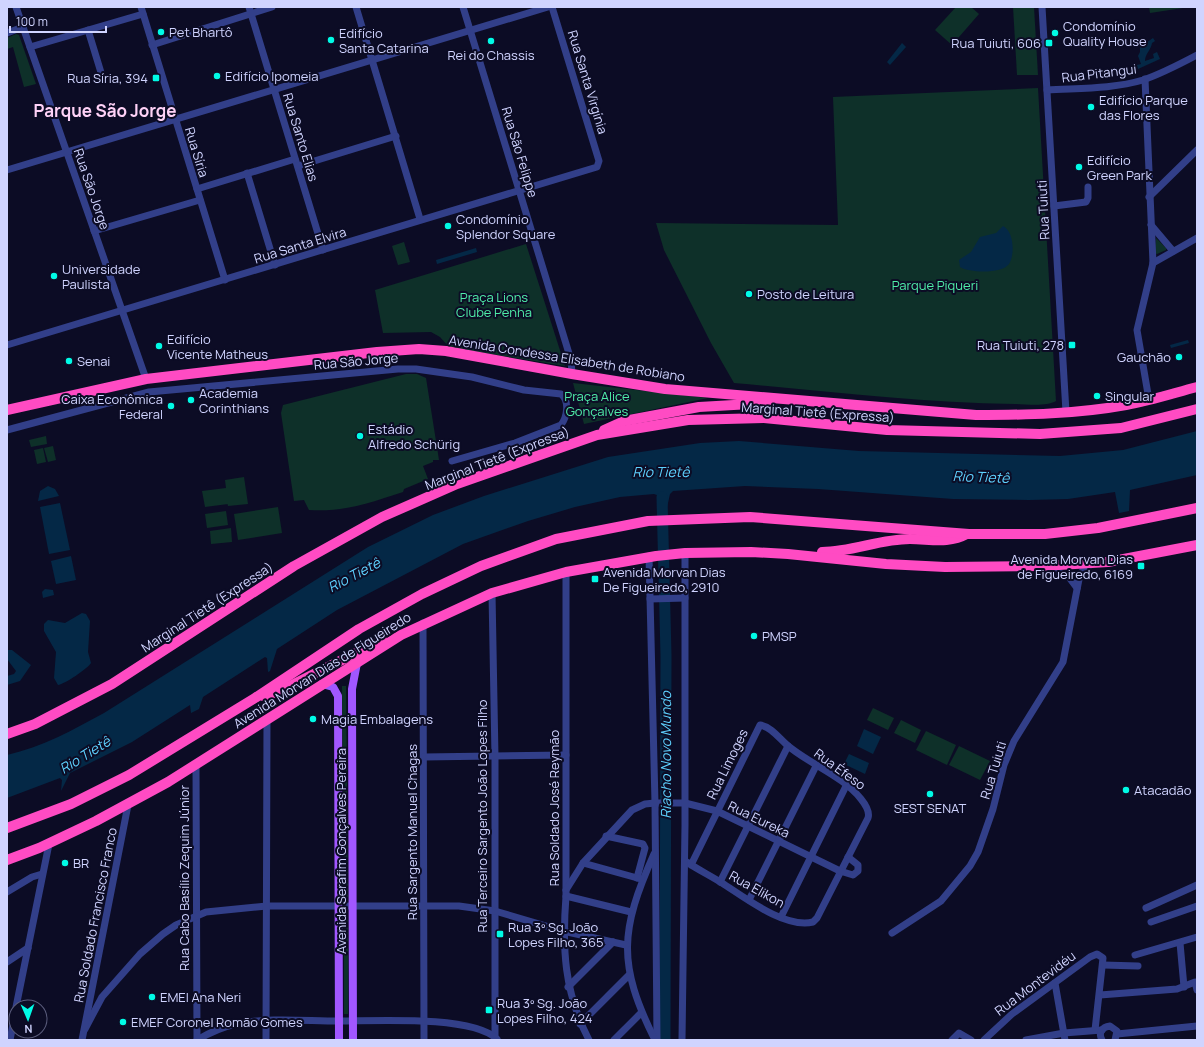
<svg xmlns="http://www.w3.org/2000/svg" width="1204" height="1047" font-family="Manrope,sans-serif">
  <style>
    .green { fill: #0e3029 }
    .water { fill: #042846 }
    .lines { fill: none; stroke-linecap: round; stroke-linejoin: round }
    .river { stroke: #042846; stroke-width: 11 }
    .minor { stroke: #323f89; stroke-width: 7 }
    .major { stroke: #a157ff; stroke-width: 8 }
    .highway { stroke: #ff4bc3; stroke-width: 10 }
    .poi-dot { fill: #00fbe6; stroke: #0c0c25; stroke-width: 1.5 }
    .labels { text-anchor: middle; stroke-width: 4; stroke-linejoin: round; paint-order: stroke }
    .poi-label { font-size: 13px; fill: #d0d4ff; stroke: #0c0c25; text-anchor: start }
    .street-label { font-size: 13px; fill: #d0d4ff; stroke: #0c0c25 }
    .park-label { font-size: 13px; fill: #4feca8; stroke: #0c0c25 }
    .water-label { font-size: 14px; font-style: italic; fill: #5ed2ff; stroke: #0c0c25 }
    .district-label { font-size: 17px; font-weight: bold; fill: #ffd2f7; stroke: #0c0c25 }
  </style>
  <rect width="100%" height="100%" fill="#0c0c25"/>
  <g class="green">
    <polygon points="956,7 971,7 979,14 952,45 935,30"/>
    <polygon points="1013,7 1034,7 1038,75 1017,75"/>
    <polygon points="1149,7 1183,7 1183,8 1150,13"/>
    <polygon points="16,34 19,35 36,84 24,87 13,47 7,49 7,38"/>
    <path d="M1038,88L1056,401C1046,407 1026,404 1015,404C921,403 827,391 734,383L711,343L664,250L656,223L838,225L833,97Z"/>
    <polygon points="1156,238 1166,248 1166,250 1157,254 1155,253"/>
    <polygon points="404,242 410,262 398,265 392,246"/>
    <polygon points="526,244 565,366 449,347 440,337 431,332 383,333 375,290"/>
    <path d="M406,374H417L426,378L439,460H433V462L423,466L428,479L404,489L403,492C369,503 346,512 309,510L304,500L294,501L281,413L283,405Z"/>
    <polygon points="573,383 708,398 584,424"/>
    <polygon points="46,436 47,444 31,447 29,440"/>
    <polygon points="53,446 56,460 48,462 44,448"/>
    <polygon points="43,448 46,462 37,464 34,450"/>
    <polygon points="244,477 248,504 228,506 226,494 228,504 205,507 202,491 226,488 225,480"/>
    <polygon points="278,507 282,533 238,540 234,514"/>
    <polygon points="226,511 228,525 207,528 205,514"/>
    <polygon points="231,528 232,542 211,544 210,531"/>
    <polygon points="342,686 346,686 348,897 344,897"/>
    <polygon points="873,708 894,718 888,730 867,720"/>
    <polygon points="901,720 921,730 915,743 894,733"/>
    <polygon points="926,731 956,745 947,765 916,750"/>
    <polygon points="959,746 990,761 980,780 949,765"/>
    <rect x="344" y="915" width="4" height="99"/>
  </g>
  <g class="water">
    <path d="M1153,38L1155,41L1152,43C1151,50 1145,54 1145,61L1154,58L1153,54L1157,52L1160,59L1138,69L1137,65L1141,64L1138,56L1140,52V47Z"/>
    <polygon points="902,43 906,47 890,65 887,62"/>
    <path d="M1003,226C1014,231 1015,255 1009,264C1002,274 970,273 960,267L959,260L971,252L980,237L996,233Z"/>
    <polygon points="476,248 477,252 437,264 436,260"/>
    <polygon points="1188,340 1189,343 1171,348 1170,345"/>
    <path d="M1197,431V475L1130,490L1129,511L1119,513L1115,492L1068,499L1029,500L953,499L818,489L745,486L673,491L670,494L666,512H658L657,495L654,494L620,497L575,507L528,521L463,544L337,610L277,649L270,671L268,672L267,658L265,657L203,697L199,709L191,713L190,705L132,742L70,773L61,791L62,780L60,778L7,798V755C42,747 73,730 104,713L368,547L433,515L484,496L608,457L700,443L739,441L859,451L1060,456L1123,450Z"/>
    <polygon points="48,486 55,489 59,496 38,501 40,491"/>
    <polygon points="60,503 70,550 49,554 40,507"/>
    <polygon points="71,556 76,580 56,584 51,561"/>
    <polygon points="45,589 53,590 54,595 43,598 42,592"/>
    <path d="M82,613L86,614L90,621L88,652L91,663C87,669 65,684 58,685L54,678L56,652L44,631V624L48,620L65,623Z"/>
    <polygon points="7,650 12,650 31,665 20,681 7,685 7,676 14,674 16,671 7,659"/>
    <polygon points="864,729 881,737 873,754 857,746"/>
    <polygon points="849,754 869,763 865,774 844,764"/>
  </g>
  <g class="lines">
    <polyline class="river" points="662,497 666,655 665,1040"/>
    <g class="minor">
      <polyline points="16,7 146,379"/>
      <polyline points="141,7 225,280"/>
      <polyline points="249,7 323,250"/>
      <polyline points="356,7 420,219"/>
      <polyline points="463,7 571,360 572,374"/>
      <polyline points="1042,7 1066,412"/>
      <polyline points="88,30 103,79"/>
      <polyline points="7,33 23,27"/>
      <polyline points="152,45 272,7"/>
      <polyline points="30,47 143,14"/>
      <polyline points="1145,79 1153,263 1137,330 1149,400"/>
      <path d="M1047,90C1079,88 1113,89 1143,80C1161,74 1180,64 1197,55"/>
      <polyline points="298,166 396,136"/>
      <polyline points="7,170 548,7"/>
      <polyline points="247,173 275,265"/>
      <polyline points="197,189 295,159"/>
      <polyline points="1149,197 1197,150"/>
      <polyline points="1054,206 1086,202 1088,198 1088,187"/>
      <polyline points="1151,225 1173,251"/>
      <polyline points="94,231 200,200"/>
      <polyline points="1153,263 1197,238"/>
      <polyline points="7,345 597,167 599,161 552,7"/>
      <path d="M7,430L149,392L398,369H416L472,377L524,390L561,394C570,401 567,417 561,425L515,443L452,461"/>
      <polyline points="649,556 655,803 657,1040"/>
      <polyline points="1049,568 1068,576 1077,588"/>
      <path d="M566,572V896C562,948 564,992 589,1040"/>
      <polyline points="492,593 495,757 495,1040"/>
      <polyline points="650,599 685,598"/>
      <polyline points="423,623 424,1040"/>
      <polyline points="424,757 566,755"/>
      <polyline points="196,765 197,1040"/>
      <polyline points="606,836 643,844 645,848 637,878"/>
      <path d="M654,854C620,930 617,964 655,1040"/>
      <path d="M685,861C697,869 709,875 722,883C744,897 785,929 813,922L817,918L868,818C870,812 865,804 861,799C843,776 809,764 787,745C778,737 771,727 760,725L691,865"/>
      <polyline points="583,863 641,879"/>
      <polyline points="720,882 788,746"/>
      <polyline points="566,890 583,863 632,810 645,804 655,803 685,803 717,811 840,871 853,875 858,871 858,865 848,857"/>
      <polyline points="7,892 32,877 42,874"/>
      <polyline points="566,896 631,912"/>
      <polyline points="749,900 816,766"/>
      <polyline points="1146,908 1197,885"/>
      <polyline points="781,917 846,786"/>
      <polyline points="1151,922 1197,906"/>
      <polyline points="892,933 941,901 970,866 978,852 993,809 1004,765 1014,741 1063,662 1080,574 1086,567 1092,564"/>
      <polyline points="1180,943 1184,987"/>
      <polyline points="1135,955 1197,937"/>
      <polyline points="7,962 28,948"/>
      <polyline points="1103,965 1138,966"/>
      <polyline points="1055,983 1065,1040"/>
      <polyline points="568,987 613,942"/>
      <polyline points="1100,995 1177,989 1195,982 1197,990"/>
      <polyline points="16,1007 49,844"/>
      <polyline points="580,1024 629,975"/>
      <polyline points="85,1029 102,997 140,954 163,934 176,925 206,912 267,906 459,906 495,911 563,931 626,945"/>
      <polyline points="1117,1034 1197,1026"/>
      <polyline points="10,1040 16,1009"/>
      <polyline points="82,1040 128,805"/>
      <path d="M197,1040C209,1033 222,1027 236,1024C270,1017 305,1021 339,1021C375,1021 471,1015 497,1039"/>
      <polyline points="266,1040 267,719"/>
      <polyline points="614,1040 641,1013"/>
      <polyline points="682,1040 685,825 685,553"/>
      <polyline points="952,1040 959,1033 971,1040"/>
      <polyline points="984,1040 1012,1014 1090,957 1097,954 1103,958 1095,1030"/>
      <polyline points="1026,1040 1064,1033 1102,1030"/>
      <path d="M1102,1040C1098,1033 1102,1027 1110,1026L1117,1031L1115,1040"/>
    </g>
    <g class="major">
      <polyline points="322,684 333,687 338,696 339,1040"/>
      <polyline points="353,1040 352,689 357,663"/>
    </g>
    <g class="highway">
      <path d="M7,410L146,379L377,352L419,349L446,351L572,374L665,389L976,415C1026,415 1077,414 1126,405C1150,401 1174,393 1197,387"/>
      <polyline points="604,430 624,421 699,407 768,403"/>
      <path d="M822,552C852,552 880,539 910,539C930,539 949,544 967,534"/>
      <polyline points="263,696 276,693 382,640"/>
      <polyline points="7,734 35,724 112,684 294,566 382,517 457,484 597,435 688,420 764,418 887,430 1040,434 1121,428 1197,409"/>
      <polyline points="7,828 71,804 129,775 255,698 359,629 422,594 481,566 556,539 648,521 750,517 969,534 1045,534 1098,528 1197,508"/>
      <polyline points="7,860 39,848 96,821 168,782 401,635 492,593 566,572 656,556 685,553 751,552 788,554 886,564 945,567 1042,566 1108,562 1197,545"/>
    </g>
  </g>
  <g class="poi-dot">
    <circle cx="161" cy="32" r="4"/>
    <circle cx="1055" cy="33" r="4"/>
    <circle cx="331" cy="40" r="4"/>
    <circle cx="491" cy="41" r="4"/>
    <rect x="1045" y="39" width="8" height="8" rx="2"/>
    <circle cx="217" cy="76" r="4"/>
    <rect x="152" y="74" width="8" height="8" rx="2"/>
    <circle cx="1091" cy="107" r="4"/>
    <circle cx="1079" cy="167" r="4"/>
    <circle cx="448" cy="226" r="4"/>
    <circle cx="54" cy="276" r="4"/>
    <circle cx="749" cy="294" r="4"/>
    <rect x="1068" y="341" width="8" height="8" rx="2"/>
    <circle cx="159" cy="346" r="4"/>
    <circle cx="1179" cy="357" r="4"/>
    <circle cx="69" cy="361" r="4"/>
    <circle cx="1097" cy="396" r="4"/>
    <circle cx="191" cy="400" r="4"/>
    <circle cx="171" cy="406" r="4"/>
    <circle cx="360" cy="436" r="4"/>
    <rect x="1137" y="562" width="8" height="8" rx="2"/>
    <rect x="591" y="575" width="8" height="8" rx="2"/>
    <circle cx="754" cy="636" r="4"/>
    <circle cx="313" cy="719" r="4"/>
    <circle cx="1126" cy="790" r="4"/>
    <circle cx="930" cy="794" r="4"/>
    <circle cx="65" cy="863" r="4"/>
    <rect x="496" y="930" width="8" height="8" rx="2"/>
    <circle cx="152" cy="997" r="4"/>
    <rect x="485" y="1006" width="8" height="8" rx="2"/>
    <circle cx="123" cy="1022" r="4"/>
  </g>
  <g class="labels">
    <g class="poi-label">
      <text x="1063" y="31">Condomínio<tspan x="1063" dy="15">Quality House</tspan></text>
      <text x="169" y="37">Pet Bhartô</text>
      <text x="339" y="38">Edifício<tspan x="339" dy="15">Santa Catarina</tspan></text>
      <text x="1041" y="48" text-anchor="end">Rua Tuiuti, 606</text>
      <text x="491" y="60" text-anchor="middle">Rei do Chassis</text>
      <text x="225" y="81">Edifício Ipomeia</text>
      <text x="148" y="83" text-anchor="end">Rua Síria, 394</text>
      <text x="1099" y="105">Edifício Parque<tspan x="1099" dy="15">das Flores</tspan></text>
      <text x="1087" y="165">Edifício<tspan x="1087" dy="15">Green Park</tspan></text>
      <text x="456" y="224">Condomínio<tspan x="456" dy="15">Splendor Square</tspan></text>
      <text x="62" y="274">Universidade<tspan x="62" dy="15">Paulista</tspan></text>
      <text x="757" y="299">Posto de Leitura</text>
      <text x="167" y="344">Edifício<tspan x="167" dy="15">Vicente Matheus</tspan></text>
      <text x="1064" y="350" text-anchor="end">Rua Tuiuti, 278</text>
      <text x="1171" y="362" text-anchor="end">Gauchão</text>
      <text x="77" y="366">Senai</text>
      <text x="199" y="398">Academia<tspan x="199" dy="15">Corinthians</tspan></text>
      <text x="1105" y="401">Singular</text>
      <text x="163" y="404" text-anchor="end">Caixa Econômica<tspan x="163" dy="15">Federal</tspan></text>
      <text x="368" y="434">Estádio<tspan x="368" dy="15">Alfredo Schürig</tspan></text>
      <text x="1133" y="564" text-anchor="end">Avenida Morvan Dias<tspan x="1133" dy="15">de Figueiredo, 6169</tspan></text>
      <text x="603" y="577">Avenida Morvan Dias<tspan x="603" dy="15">De Figueiredo, 2910</tspan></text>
      <text x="762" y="641">PMSP</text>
      <text x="321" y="724">Magia Embalagens</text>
      <text x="1134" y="795">Atacadão</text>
      <text x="930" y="813" text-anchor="middle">SEST SENAT</text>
      <text x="73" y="868">BR</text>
      <text x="508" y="932">Rua 3º Sg. João<tspan x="508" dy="15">Lopes Filho, 365</tspan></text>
      <text x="160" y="1002">EMEI Ana Neri</text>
      <text x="497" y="1008">Rua 3º Sg. João<tspan x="497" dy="15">Lopes Filho, 424</tspan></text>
      <text x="131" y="1027">EMEF Coronel Romão Gomes</text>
    </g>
    <g class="street-label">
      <text transform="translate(1099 73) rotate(-7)" y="5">Rua Pitangui</text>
      <text transform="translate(588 82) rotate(73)" y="5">Rua Santa Virgínia</text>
      <text transform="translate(301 137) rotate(73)" y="5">Rua Santo Elias</text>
      <text transform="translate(197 152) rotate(73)" y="5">Rua Síria</text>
      <text transform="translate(520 152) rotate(73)" y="5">Rua São Felippe</text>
      <text transform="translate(92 189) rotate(71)" y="5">Rua São Jorge</text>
      <text transform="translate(1043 210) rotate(-93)" y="5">Rua Tuiuti</text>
      <text transform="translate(300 245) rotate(-17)" y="5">Rua Santa Elvira</text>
      <text transform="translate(567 358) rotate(9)" y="5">Avenida Condessa Elisabeth de Robiano</text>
      <text transform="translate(356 361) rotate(-5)" y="5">Rua São Jorge</text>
      <text transform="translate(818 412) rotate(4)" y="5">Marginal Tietê (Expressa)</text>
      <text transform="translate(497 458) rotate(-21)" y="5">Marginal Tietê (Expressa)</text>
      <text transform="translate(207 607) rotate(-33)" y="5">Marginal Tietê (Expressa)</text>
      <text transform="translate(322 670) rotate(-32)" y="5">Avenida Morvan Dias de Figueiredo</text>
      <text transform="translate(727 764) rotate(-64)" y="5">Rua Limoges</text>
      <text transform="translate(840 769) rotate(36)" y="5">Rua Éfeso</text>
      <text transform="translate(993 770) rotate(-73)" y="5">Rua Tuiuti</text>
      <text transform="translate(554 808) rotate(-90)" y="5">Rua Soldado José Reymão</text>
      <text transform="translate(482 816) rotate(-90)" y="5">Rua Terceiro Sargento João Lopes Filho</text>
      <text transform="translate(759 819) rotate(26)" y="5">Rua Eureka</text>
      <text transform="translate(412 832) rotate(-90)" y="5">Rua Sargento Manuel Chagas</text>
      <text transform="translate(341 851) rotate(-90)" y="5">Avenida Serafim Gonçalves Pereira</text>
      <text transform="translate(184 878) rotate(-90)" y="5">Rua Cabo Basílio Zequim Júnior</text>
      <text transform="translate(757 889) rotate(29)" y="5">Rua Elikon</text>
      <text transform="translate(95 915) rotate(-79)" y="5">Rua Soldado Francisco Franco</text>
      <text transform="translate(1035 983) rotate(-37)" y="5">Rua Montevidéu</text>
    </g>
    <g class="park-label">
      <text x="935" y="290">Parque Piqueri</text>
      <text x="494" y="302">Praça Lions<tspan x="494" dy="15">Clube Penha</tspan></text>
      <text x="597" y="401">Praça Alice<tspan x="597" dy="15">Gonçalves</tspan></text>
    </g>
    <g class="water-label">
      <text x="661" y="477">Rio Tietê</text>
      <text transform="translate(981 477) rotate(2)" y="5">Rio Tietê</text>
      <text transform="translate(354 575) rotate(-28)" y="5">Rio Tietê</text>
      <text transform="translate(85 755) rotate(-32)" y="5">Rio Tietê</text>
      <text transform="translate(666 755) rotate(-90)" y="5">Riacho Novo Mundo</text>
    </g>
    <g class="district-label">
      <text x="105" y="117">Parque São Jorge</text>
    </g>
  </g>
  <rect width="1204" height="1047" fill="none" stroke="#d0d4ff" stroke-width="16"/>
  <g transform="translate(28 1019) rotate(178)"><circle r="19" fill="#0c0c25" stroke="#5a5c7c"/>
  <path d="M0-3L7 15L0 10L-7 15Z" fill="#00fbe6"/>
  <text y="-6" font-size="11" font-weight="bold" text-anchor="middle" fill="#d0d4ff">N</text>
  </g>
  <path d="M10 26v6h96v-6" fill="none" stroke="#d0d4ff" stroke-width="2"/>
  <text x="16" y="26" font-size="12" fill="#d0d4ff" stroke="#0c0c25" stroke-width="3" paint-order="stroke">100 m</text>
</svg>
